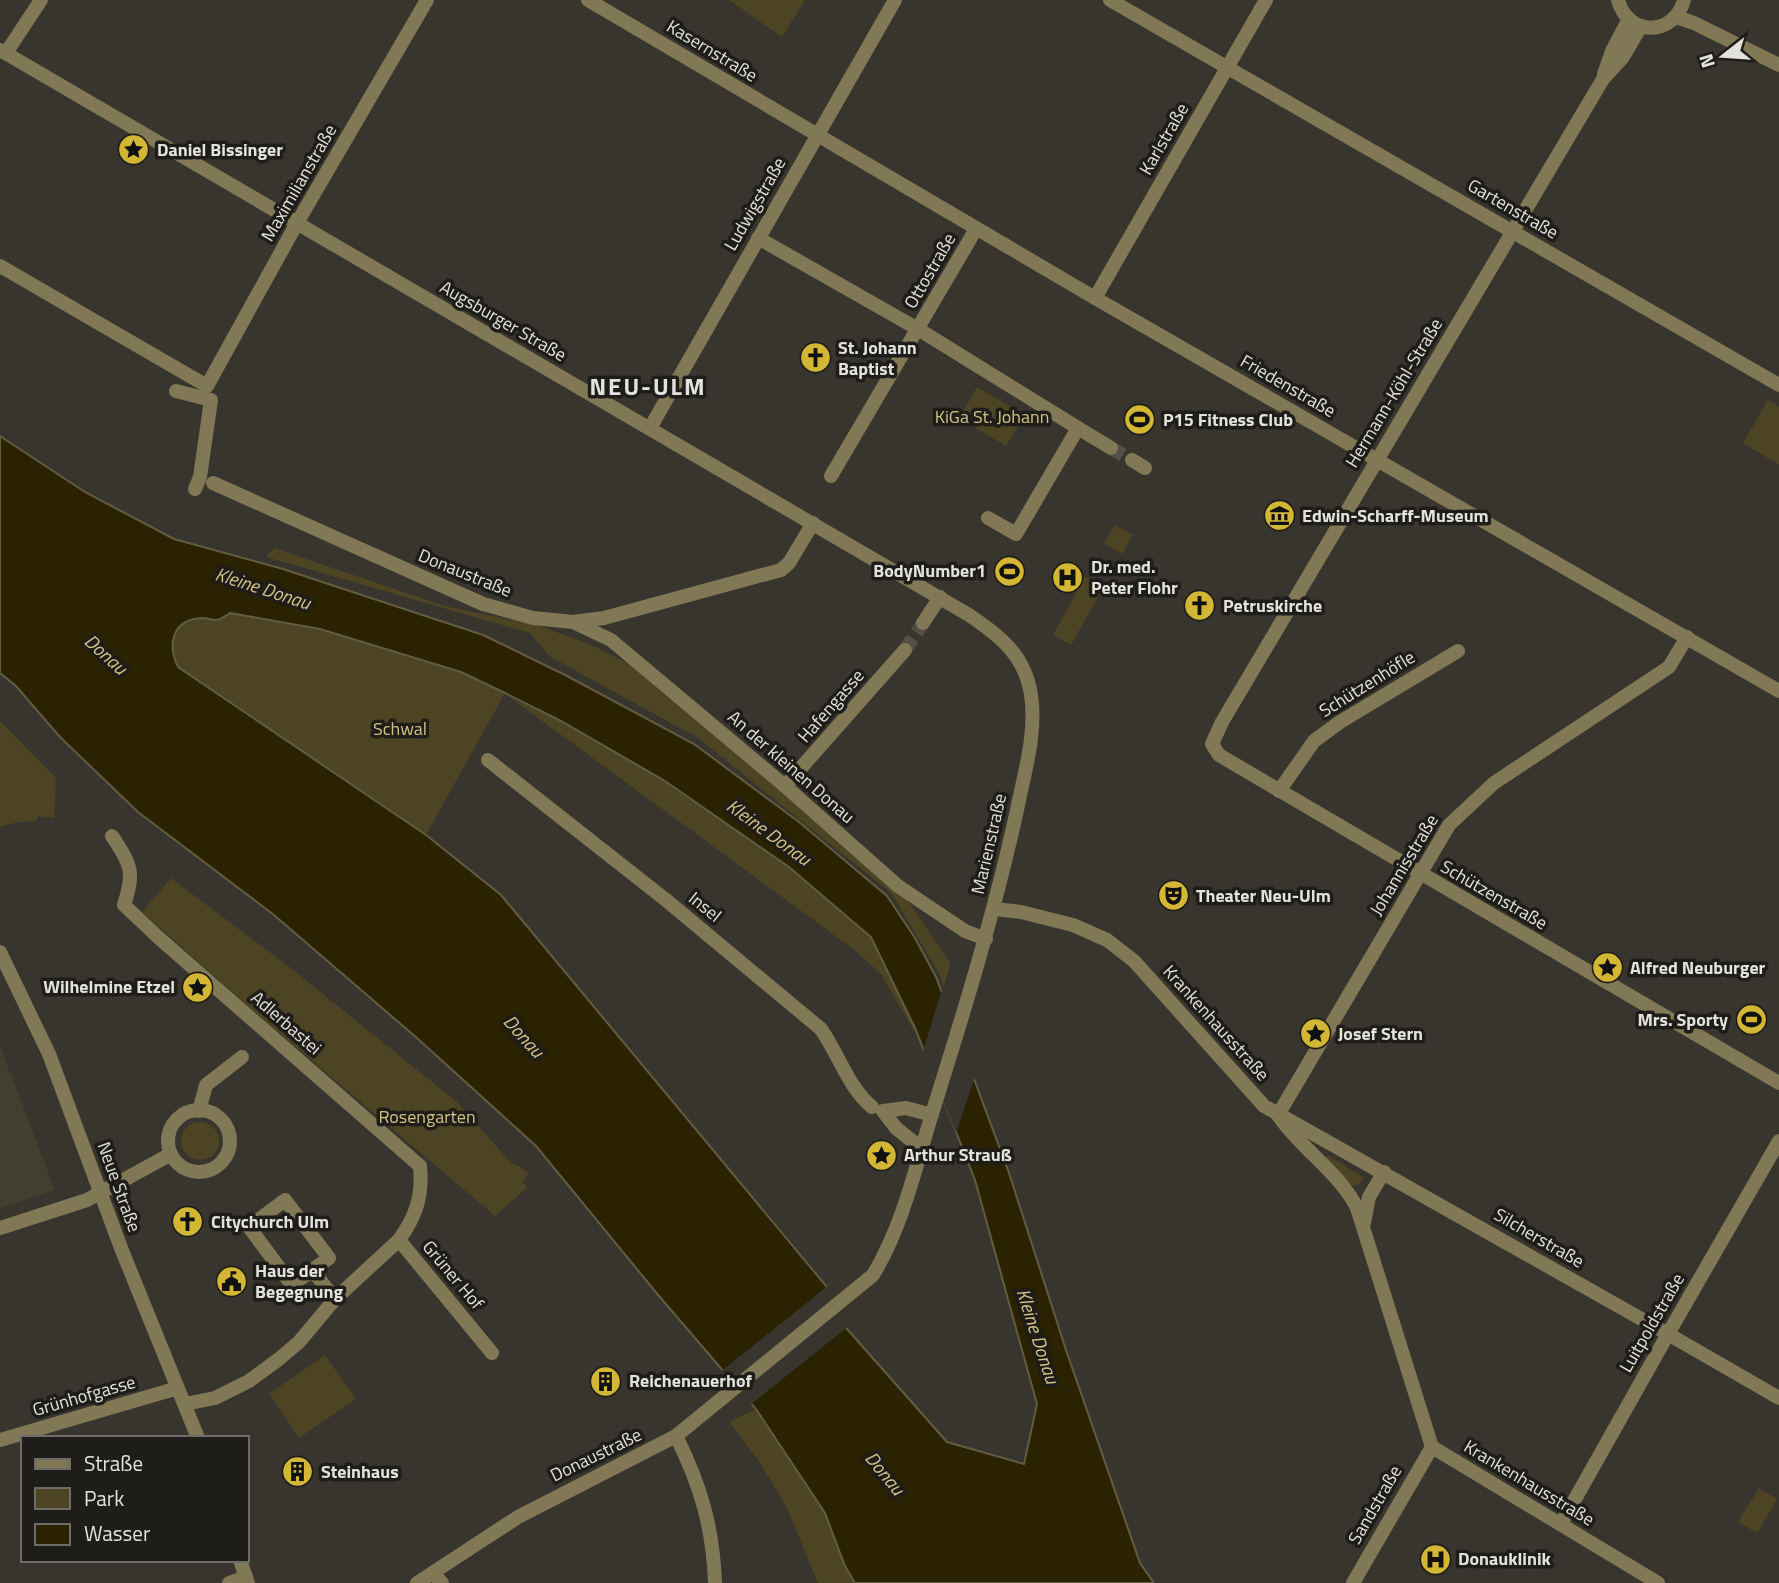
<svg xmlns="http://www.w3.org/2000/svg" width="1779" height="1583" font-family="'Titillium Web',sans-serif">
  <style>
    .built { fill: #423f31 }
    .green { fill: #4d4423 }
    .water { fill: #2a2200; stroke: #625c42; stroke-width: 2; fill-rule: evenodd }
    .pier { fill: #37352e }
    .lines { fill: none; stroke-linecap: round; stroke-linejoin: round }
    .pedestrian-tunnel { stroke: #514f48; stroke-width: 14; stroke-dasharray: 14 7; stroke-linecap: butt }
    .minor-tunnel { stroke: #514f48; stroke-width: 14; stroke-dasharray: 14 7; stroke-linecap: butt }
    .pedestrian { stroke: #817856; stroke-width: 14 }
    .minor { stroke: #817856; stroke-width: 14 }
    .tertiary { stroke: #817856; stroke-width: 14 }
    .labels { text-anchor: middle; stroke-width: 7; stroke-linejoin: round; paint-order: stroke }
    .street-label { font-size: 18px; fill: #e3e2dd; stroke: #1e1d19 }
    .poi-label { font-size: 18px; font-weight: bold; fill: #e3e2dd; stroke: #1e1d19; text-anchor: start }
    .park-label { font-size: 18px; fill: #d1c184; stroke: #1e1d19 }
    .water-label { font-size: 19px; font-style: italic; fill: #d4c487; stroke: #1e1d19 }
    .district-label { font-size: 24px; font-weight: bold; letter-spacing: 2px; fill: #e3e2dd; stroke: #1e1d19 }
  </style>
  <rect width="100%" height="100%" fill="#37352e"/>
  <polygon class="built" points="0,1046 55,1190 0,1208"/>
  <g class="green">
    <polygon points="729,0 805,0 782,37"/>
    <polygon points="977,387 1025,415 1006,446 959,418"/>
    <polygon points="1768,400 1779,407 1779,465 1743,443"/>
    <polygon points="1115,525 1133,535 1122,554 1104,543"/>
    <polygon points="274,548 445,606 540,626 589,644 641,670 898,886 950,963 944,988 939,973 891,893 698,738 549,656 530,633 266,557"/>
    <polygon points="1085,577 1103,588 1071,645 1053,635"/>
    <path d="M230,613L319,629L461,672L505,693L426,835L178,667C167,644 172,619 203,618C219,617 213,622 230,613Z"/>
    <polygon points="508,696 561,721 662,779 789,867 871,937 915,1028 913,1029 881,974 853,949"/>
    <polygon points="0,721 56,778 54,818 38,816 36,821 18,822 0,827"/>
    <polygon points="171,878 292,969 457,1102 512,1164 516,1164 529,1173 522,1182 528,1187 495,1216 271,1026 142,912"/>
    <circle cx="200" cy="1141" r="19"/>
    <polygon points="1328,1155 1364,1178 1360,1184 1353,1186 1347,1183 1325,1157"/>
    <polygon points="325,1355 356,1399 299,1438 269,1394"/>
    <polygon points="756,1409 825,1513 845,1566 855,1583 818,1583 786,1506 758,1460 729,1422"/>
    <polygon points="1759,1488 1777,1499 1757,1533 1738,1522"/>
  </g>
  <path class="water" d="M0,436L85,492L174,539L283,569L483,635L567,676L694,744L799,822L887,896L915,938L936,977L1009,1173L1066,1350L1140,1563L1154,1583H855L845,1566L825,1513L756,1409L659,1296L536,1146L417,1038L274,915L138,812L60,737L16,686L0,673ZM230,613L320,629L461,672L505,693L561,721L665,781L789,867L871,937L915,1028L975,1180L1037,1404L1024,1464L947,1442L832,1312L841,1304L501,895L426,835L178,667C167,644 172,619 203,618C207,618 211,620 215,620C220,620 226,616 230,613Z"/>
  <g class="pier">
    <polygon points="943,986 976,1074 956,1133 923,1051"/>
    <polygon points="829,1285 844,1303 837,1312 849,1326 749,1406 720,1372"/>
  </g>
  <g class="lines">
    <polyline class="pedestrian-tunnel" points="1111,448 1132,460"/>
    <polyline class="minor-tunnel" points="905,650 923,623"/>
    <g class="pedestrian">
      <polyline points="758,238 918,329"/>
      <polyline points="176,391 211,400 200,477 195,489"/>
      <polyline points="1078,428 1111,448"/>
      <polyline points="1132,460 1145,468"/>
      <path d="M112,836C131,865 135,871 124,905L159,938L420,1166C423,1196 416,1216 399,1240"/>
      <polygon points="285,1200 329,1258 292,1285 249,1227"/>
      <polyline points="312,1270 335,1299"/>
    </g>
    <g class="minor">
      <polyline points="588,0 1095,298 1779,691"/>
      <polyline points="1110,0 1779,385"/>
      <polyline points="1676,17 1694,23 1779,65"/>
      <polyline points="6,53 41,0"/>
      <polyline points="0,266 207,386 297,223 427,0"/>
      <polyline points="1095,298 1266,0"/>
      <polyline points="918,329 1078,428 1016,534 988,518"/>
      <polyline points="831,476 976,229"/>
      <polyline points="213,483 483,604 533,618 573,622 604,618 781,570 789,563 813,523"/>
      <polyline points="575,623 611,640 785,786 898,886 965,931 986,939"/>
      <polyline points="923,623 940,597"/>
      <path d="M488,760L666,900L821,1029C839,1055 848,1087 872,1107"/>
      <polyline points="785,786 905,650"/>
      <polyline points="1279,791 1314,741 1340,722 1458,651"/>
      <circle cx="199" cy="1141" r="31"/>
      <polyline points="199,1111 206,1085 242,1057"/>
      <polyline points="922,1149 896,1128 883,1111 906,1108 932,1115"/>
      <polyline points="1364,1223 1369,1197 1384,1172"/>
      <polyline points="0,1228 87,1200 171,1154"/>
      <polyline points="185,1404 215,1398 249,1381 279,1359 299,1342 335,1299 399,1240 492,1353"/>
      <path d="M676,1436C701,1486 713,1528 715,1583"/>
      <polyline points="0,1440 178,1388"/>
      <polyline points="1561,1524 1668,1334 1779,1398"/>
      <polyline points="433,1573 442,1583"/>
      <polyline points="1353,1583 1432,1447"/>
      <path d="M1658,1583L1432,1447L1357,1208C1340,1173 1300,1148 1278,1115L1449,825L1494,783L1669,667L1687,637"/>
    </g>
    <g class="tertiary">
      <path d="M1618,0C1628,37 1674,37 1684,0"/>
      <polyline points="1641,26 1623,57 1603,79 1222,722 1212,744 1219,755 1779,1083"/>
      <path d="M0,50L969,615C1000,636 1025,655 1031,695C1037,733 1024,774 1017,810C994,915 963,1015 931,1117C915,1170 902,1227 873,1275L676,1436L518,1517L417,1583"/>
      <polyline points="1604,74 1612,51 1629,19"/>
      <polyline points="650,428 895,0"/>
      <polyline points="994,909 1021,912 1073,925 1107,940 1134,961 1264,1106 1668,1334 1779,1141"/>
      <polyline points="0,952 49,1054 121,1248 198,1438"/>
      <polyline points="240,1560 248,1583"/>
      <polyline points="229,1583 246,1577"/>
    </g>
  </g>
  <defs>
    <symbol id="sight-disc" viewBox="-11 -11 22 22"><circle r="9.5" fill="#d4b635" stroke="#1e1d19"/><path d="M0-6L1.8-2.2L6-1.7L2.9 1.2L3.7 5.4L0 3.3L-3.7 5.4L-2.9 1.2L-6-1.7L-1.8-2.2Z" fill="#111"/></symbol>
    <symbol id="church-disc" viewBox="-11 -11 22 22"><circle r="9.5" fill="#d4b635" stroke="#1e1d19"/><path d="M-1.2-6h2.4v3.5h3.3v2.4h-3.3V6h-2.4V-.1h-3.3v-2.4h3.3Z" fill="#111"/></symbol>
    <symbol id="stadium-disc" viewBox="-11 -11 22 22"><circle r="9.5" fill="#d4b635" stroke="#1e1d19"/><path d="M0-5a6.5 5 0 1 0 0 10a6.5 5 0 1 0 0-10ZM-3.5-1.8h7v3.6h-7Z" fill="#111"/></symbol>
    <symbol id="museum-disc" viewBox="-11 -11 22 22"><circle r="9.5" fill="#d4b635" stroke="#1e1d19"/><path d="M0-6L6-3V-2H-6V-3ZM-5-1h2V3h-2ZM-1-1h2V3h-2ZM3-1h2V3H3ZM-6 4H6V6H-6Z" fill="#111"/></symbol>
    <symbol id="hospital-disc" viewBox="-11 -11 22 22"><circle r="9.5" fill="#d4b635" stroke="#1e1d19"/><path d="M-5-5h3v3.5h4V-5h3V5h-3V1.5h-4V5h-3Z" fill="#111"/></symbol>
    <symbol id="theatre-disc" viewBox="-11 -11 22 22"><circle r="9.5" fill="#d4b635" stroke="#1e1d19"/><path d="M-5-5.5Q0-4 5-5.5V0Q5 5 0 6Q-5 5-5 0ZM-3.3-2.5H-1v1.5H-3.3ZM1-2.5H3.3v1.5H1ZM-2.8 1Q0 5.5 2.8 1Z" fill="#111"/></symbol>
    <symbol id="civic-disc" viewBox="-11 -11 22 22"><circle r="9.5" fill="#d4b635" stroke="#1e1d19"/><path d="M-.6-6.5H3V-4.5H.6V-3L4-1V1h2V6H-6V1h2V-1L-.6-3ZM-1.2 2.5V6h2.4V2.5Z" fill="#111"/></symbol>
    <symbol id="building-disc" viewBox="-11 -11 22 22"><circle r="9.5" fill="#d4b635" stroke="#1e1d19"/><path d="M-4-6H4V6H1V3H-1V6H-4ZM-2.5-4.3h1.7v1.8h-1.7ZM.8-4.3h1.7v1.8H.8ZM-2.5-1h1.7V.8h-1.7ZM.8-1h1.7V.8H.8Z" fill="#111"/></symbol>
  </defs>
  <g fill-rule="evenodd">
    <use href="#sight-disc" x="116" y="132" width="35" height="35"/>
    <use href="#church-disc" x="798" y="340" width="35" height="35"/>
    <use href="#stadium-disc" x="1122" y="402" width="35" height="35"/>
    <use href="#museum-disc" x="1262" y="498" width="35" height="35"/>
    <use href="#stadium-disc" x="992" y="554" width="35" height="35"/>
    <use href="#hospital-disc" x="1050" y="560" width="35" height="35"/>
    <use href="#church-disc" x="1182" y="588" width="35" height="35"/>
    <use href="#theatre-disc" x="1156" y="878" width="35" height="35"/>
    <use href="#sight-disc" x="1590" y="950" width="35" height="35"/>
    <use href="#sight-disc" x="180" y="970" width="35" height="35"/>
    <use href="#stadium-disc" x="1734" y="1002" width="35" height="35"/>
    <use href="#sight-disc" x="1298" y="1016" width="35" height="35"/>
    <use href="#sight-disc" x="864" y="1138" width="35" height="35"/>
    <use href="#church-disc" x="170" y="1204" width="35" height="35"/>
    <use href="#civic-disc" x="214" y="1264" width="35" height="35"/>
    <use href="#building-disc" x="588" y="1364" width="35" height="35"/>
    <use href="#building-disc" x="280" y="1454" width="35" height="35"/>
    <use href="#hospital-disc" x="1418" y="1542" width="35" height="35"/>
  </g>
  <g class="labels">
    <g class="street-label">
      <text transform="translate(712 51) rotate(31)" y="6">Kasernstraße</text>
      <text transform="translate(1164 139) rotate(-60)" y="6">Karlstraße</text>
      <text transform="translate(299 183) rotate(-60)" y="6">Maximilianstraße</text>
      <text transform="translate(755 204) rotate(-60)" y="6">Ludwigstraße</text>
      <text transform="translate(1513 209) rotate(30)" y="6">Gartenstraße</text>
      <text transform="translate(930 271) rotate(-60)" y="6">Ottostraße</text>
      <text transform="translate(503 321) rotate(30)" y="6">Augsburger Straße</text>
      <text transform="translate(1288 386) rotate(30)" y="6">Friedenstraße</text>
      <text transform="translate(1394 393) rotate(-59)" y="6">Hermann-Köhl-Straße</text>
      <text transform="translate(465 573) rotate(22)" y="6">Donaustraße</text>
      <text transform="translate(1367 684) rotate(-32)" y="6">Schützenhöfle</text>
      <text transform="translate(831 706) rotate(-49)" y="6">Hafengasse</text>
      <text transform="translate(791 767) rotate(41)" y="6">An der kleinen Donau</text>
      <text transform="translate(989 844) rotate(-77)" y="6">Marienstraße</text>
      <text transform="translate(1404 865) rotate(-59)" y="6">Johannisstraße</text>
      <text transform="translate(1494 895) rotate(30)" y="6">Schützenstraße</text>
      <text transform="translate(705 907) rotate(39)" y="6">Insel</text>
      <text transform="translate(286 1023) rotate(41)" y="6">Adlerbastei</text>
      <text transform="translate(1216 1023) rotate(48)" y="6">Krankenhausstraße</text>
      <text transform="translate(119 1187) rotate(70)" y="6">Neue Straße</text>
      <text transform="translate(1539 1238) rotate(30)" y="6">Silcherstraße</text>
      <text transform="translate(453 1275) rotate(50)" y="6">Grüner Hof</text>
      <text transform="translate(1652 1323) rotate(-60)" y="6">Luitpoldstraße</text>
      <text transform="translate(84 1396) rotate(-16)" y="6">Grünhofgasse</text>
      <text transform="translate(596 1455) rotate(-26)" y="6">Donaustraße</text>
      <text transform="translate(1529 1483) rotate(31)" y="6">Krankenhausstraße</text>
      <text transform="translate(1375 1505) rotate(-60)" y="6">Sandstraße</text>
    </g>
    <g class="poi-label">
      <text x="157" y="156">Daniel Bissinger</text>
      <text x="838" y="354">St. Johann<tspan x="838" dy="21">Baptist</tspan></text>
      <text x="1163" y="426">P15 Fitness Club</text>
      <text x="1302" y="522">Edwin-Scharff-Museum</text>
      <text x="1091" y="573">Dr. med.<tspan x="1091" dy="21">Peter Flohr</tspan></text>
      <text x="986" y="577" text-anchor="end">BodyNumber1</text>
      <text x="1223" y="612">Petruskirche</text>
      <text x="1196" y="902">Theater Neu-Ulm</text>
      <text x="1630" y="974">Alfred Neuburger</text>
      <text x="175" y="993" text-anchor="end">Wilhelmine Etzel</text>
      <text x="1728" y="1026" text-anchor="end">Mrs. Sporty</text>
      <text x="1338" y="1040">Josef Stern</text>
      <text x="904" y="1161">Arthur Strauß</text>
      <text x="211" y="1228">Citychurch Ulm</text>
      <text x="255" y="1277">Haus der<tspan x="255" dy="21">Begegnung</tspan></text>
      <text x="629" y="1387">Reichenauerhof</text>
      <text x="321" y="1478">Steinhaus</text>
      <text x="1458" y="1565">Donauklinik</text>
    </g>
    <g class="park-label">
      <text x="992" y="423">KiGa St. Johann</text>
      <text x="400" y="735">Schwal</text>
      <text x="427" y="1123">Rosengarten</text>
    </g>
    <g class="water-label">
      <text transform="translate(263 588) rotate(18)" y="7">Kleine Donau</text>
      <text transform="translate(106 654) rotate(42)" y="7">Donau</text>
      <text transform="translate(769 832) rotate(36)" y="7">Kleine Donau</text>
      <text transform="translate(524 1036) rotate(48)" y="7">Donau</text>
      <text transform="translate(1038 1336) rotate(72)" y="7">Kleine Donau</text>
      <text transform="translate(885 1473) rotate(51)" y="7">Donau</text>
    </g>
    <g class="district-label">
      <text x="648" y="395">NEU-ULM</text>
    </g>
  </g>
  <rect x="21" y="1436" width="228" height="126" fill="#1e1d19" stroke="#6d6c67" stroke-width="2"/>
  <rect x="35" y="1459" width="35" height="10" fill="#817856" stroke="#6d6c67" stroke-width="2"/>
  <text x="84" y="1471" font-size="21" fill="#e3e2dd">Straße</text>
  <rect x="35" y="1488" width="35" height="21" fill="#4d4423" stroke="#6d6c67" stroke-width="2"/>
  <text x="84" y="1506" font-size="21" fill="#e3e2dd">Park</text>
  <rect x="35" y="1524" width="35" height="21" fill="#2a2200" stroke="#6d6c67" stroke-width="2"/>
  <text x="84" y="1541" font-size="21" fill="#e3e2dd">Wasser</text>
  <g transform="translate(1723 56) rotate(253)" stroke="#1e1d19" stroke-width="5" paint-order="stroke">
  <path d="M0-5L12 26L0 18L-12 26Z" fill="#e3e2dd"/>
  <text y="-10" font-size="19" font-weight="bold" text-anchor="middle" fill="#e3e2dd">N</text>
  </g>
</svg>
